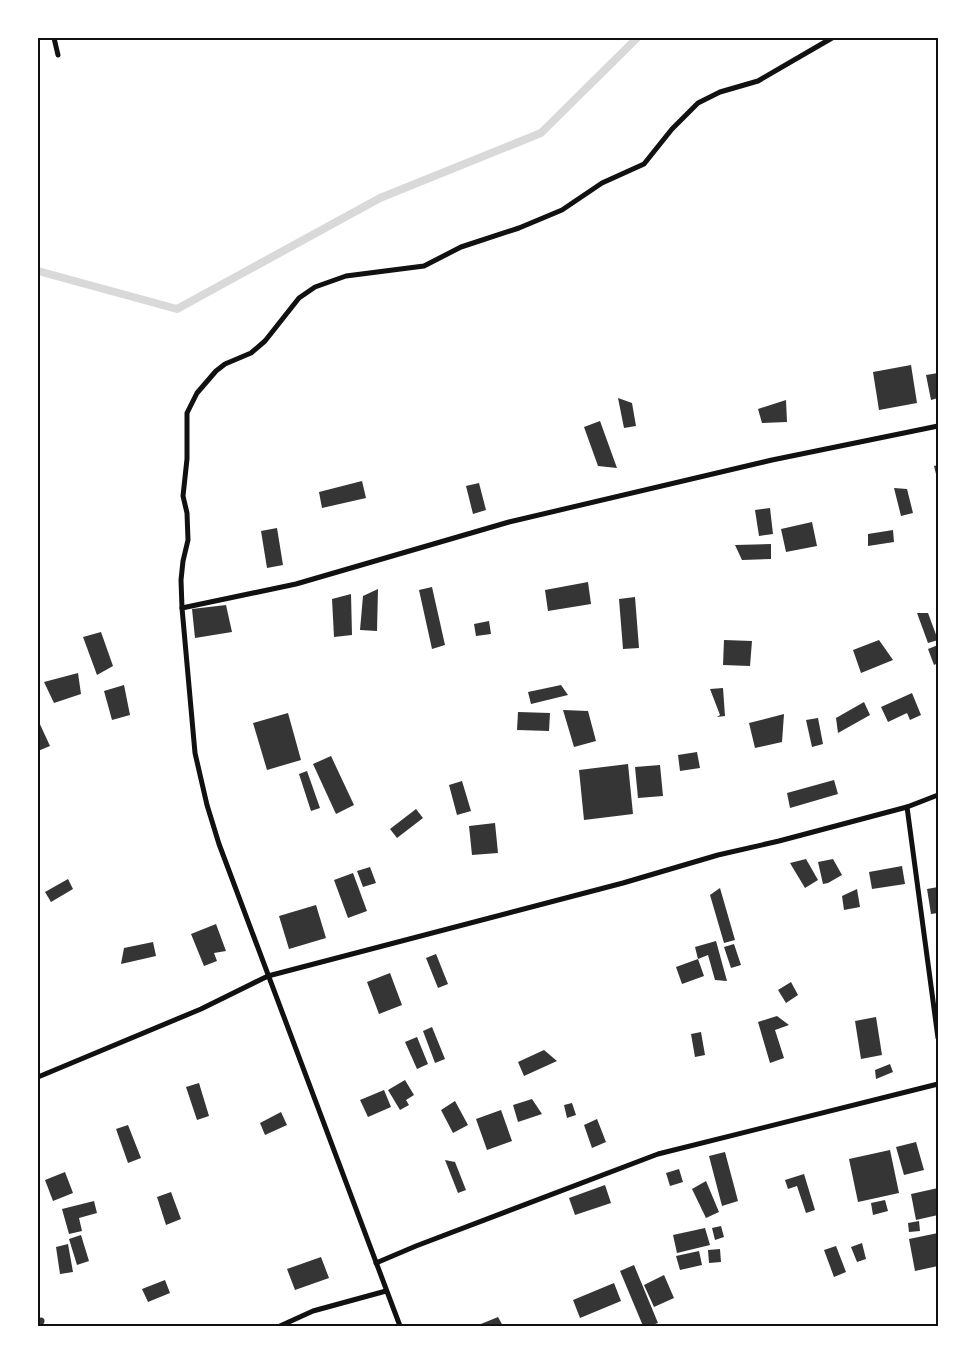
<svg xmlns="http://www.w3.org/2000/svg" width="976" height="1364" font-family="Rubik,sans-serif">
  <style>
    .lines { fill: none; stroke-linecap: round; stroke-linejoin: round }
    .stream { stroke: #d9d9d9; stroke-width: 8 }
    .building { fill: #353535 }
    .minor { stroke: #111; stroke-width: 5 }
    .neatline { fill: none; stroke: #111; stroke-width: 2 }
  </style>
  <rect width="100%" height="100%" fill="#fff"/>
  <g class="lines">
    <polyline class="stream" points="38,271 177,309 380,198 541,133 637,38"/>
  </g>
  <g class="building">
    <polygon points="911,365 917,403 879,410 873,372"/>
    <polygon points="938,373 938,398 931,400 926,375"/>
    <polygon points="618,398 632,403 636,426 624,428"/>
    <polygon points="786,400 787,422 762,423 758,409"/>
    <polygon points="600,421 617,468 598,466 584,427"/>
    <polygon points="938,465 938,482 934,466"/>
    <polygon points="362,481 366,498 322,508 319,492"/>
    <polygon points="479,483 486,510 473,514 466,486"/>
    <polygon points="894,488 907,489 913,513 901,516"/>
    <polygon points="770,508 773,534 759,536 755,510"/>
    <polygon points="812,522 817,546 786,552 781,529"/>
    <polygon points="277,528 283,565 267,568 261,531"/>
    <polygon points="893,530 894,542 868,546 868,534"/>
    <polygon points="771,544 771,559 742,560 735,545"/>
    <polygon points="588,582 591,604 548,611 545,590"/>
    <polygon points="432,587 445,645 432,649 419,590"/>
    <polygon points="378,589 377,631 360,630 363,596"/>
    <polygon points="351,594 352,635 334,637 332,599"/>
    <polygon points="635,597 639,648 623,649 619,599"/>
    <polygon points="226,605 232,632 195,638 192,609"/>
    <polygon points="917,613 928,613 938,640 928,643"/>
    <polygon points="489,621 491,634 476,636 474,624"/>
    <polygon points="101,632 113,666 97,675 83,637"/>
    <polygon points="724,640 752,641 750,666 723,665"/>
    <polygon points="879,640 893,660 861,673 853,650"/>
    <polygon points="938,645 938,663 934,665 928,649"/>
    <polygon points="78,673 81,694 54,703 44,682"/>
    <polygon points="124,685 130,715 112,720 104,691"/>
    <polygon points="561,685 568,695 531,704 528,692"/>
    <polygon points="723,688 725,716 717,717 720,715 710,689"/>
    <polygon points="912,693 921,715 910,720 907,713 888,722 881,707"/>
    <polygon points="864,702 870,715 838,733 836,718"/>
    <polygon points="563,710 588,711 596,741 574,747"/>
    <polygon points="518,712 550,713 549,731 517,730"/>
    <polygon points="288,713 301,760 267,770 253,723"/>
    <polygon points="784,714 782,742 755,748 749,723"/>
    <polygon points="818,718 823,744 812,747 806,720"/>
    <polygon points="38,720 50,746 38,751"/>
    <polygon points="697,752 700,768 680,771 678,755"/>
    <polygon points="331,756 354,805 336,814 313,764"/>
    <polygon points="628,764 633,814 584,820 579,770"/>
    <polygon points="660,765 663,796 638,798 635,767"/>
    <polygon points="307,771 320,808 311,811 299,774"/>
    <polygon points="834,780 838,794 790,808 787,793"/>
    <polygon points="462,781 471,811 457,815 449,785"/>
    <polygon points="416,809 423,818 397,838 390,829"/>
    <polygon points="495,823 498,853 472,855 469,826"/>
    <polygon points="806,859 818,880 805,888 790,863"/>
    <polygon points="833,859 842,875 828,883 823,884 818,862"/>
    <polygon points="902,866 905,884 872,889 869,872"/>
    <polygon points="370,867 376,883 363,887 357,871"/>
    <polygon points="353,873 367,911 348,918 334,880"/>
    <polygon points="68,879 73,889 51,902 45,892"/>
    <polygon points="938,887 938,913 931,914 927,889"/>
    <polygon points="720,888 735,940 724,943 710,895"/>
    <polygon points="857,889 860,907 844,910 842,896"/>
    <polygon points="316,905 326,938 289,949 279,916"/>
    <polygon points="216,924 226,951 214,953 217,961 204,966 191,934"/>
    <polygon points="716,941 727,981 715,980 708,955 698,959 695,947"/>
    <polygon points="153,942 156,956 121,964 124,948"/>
    <polygon points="734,944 741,965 731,968 724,947"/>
    <polygon points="436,954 448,984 438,988 426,958"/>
    <polygon points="698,959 704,976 682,984 676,967"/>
    <polygon points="390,973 402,1005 379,1014 367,982"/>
    <polygon points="791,982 798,995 786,1003 778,990"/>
    <polygon points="777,1016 789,1025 775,1030 784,1058 770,1063 758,1022"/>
    <polygon points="876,1017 882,1055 861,1059 855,1021"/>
    <polygon points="432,1027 445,1059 435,1063 423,1031"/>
    <polygon points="701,1032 705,1055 695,1057 691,1034"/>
    <polygon points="417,1037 428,1064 417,1069 405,1042"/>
    <polygon points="544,1050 557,1061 524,1076 518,1062"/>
    <polygon points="890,1064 893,1072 876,1079 875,1070"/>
    <polygon points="405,1080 414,1095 406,1100 409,1105 400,1110 388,1090"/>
    <polygon points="199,1083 209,1116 197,1120 186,1087"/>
    <polygon points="384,1090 391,1107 368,1117 360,1100"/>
    <polygon points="532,1099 542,1114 518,1122 513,1105"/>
    <polygon points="455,1101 468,1125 453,1133 441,1110"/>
    <polygon points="572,1103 576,1115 567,1118 564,1105"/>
    <polygon points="501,1110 512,1141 487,1150 476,1119"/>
    <polygon points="281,1112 287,1125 265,1135 260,1123"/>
    <polygon points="597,1119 606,1142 592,1148 584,1125"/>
    <polygon points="128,1125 141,1158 128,1163 116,1129"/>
    <polygon points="916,1142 924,1170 904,1175 896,1147"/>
    <polygon points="890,1150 899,1193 858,1202 849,1159"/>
    <polygon points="725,1152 738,1201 722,1206 709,1156"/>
    <polygon points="445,1160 455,1162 466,1190 458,1193"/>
    <polygon points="679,1169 683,1182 670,1186 666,1173"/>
    <polygon points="65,1172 73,1193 53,1201 45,1180"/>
    <polygon points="804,1174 815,1210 806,1213 797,1186 788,1189 785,1180"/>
    <polygon points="706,1181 719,1212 706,1218 692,1189"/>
    <polygon points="605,1185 611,1203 575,1215 569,1198"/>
    <polygon points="938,1188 938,1215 916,1220 911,1194"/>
    <polygon points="171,1192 181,1219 166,1225 157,1197"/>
    <polygon points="885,1200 888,1211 873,1215 871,1203"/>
    <polygon points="94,1201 97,1213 79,1218 82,1231 69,1234 62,1209"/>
    <polygon points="919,1221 920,1231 909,1232 908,1223"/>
    <polygon points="721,1226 724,1237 715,1240 712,1228"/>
    <polygon points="705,1228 710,1245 677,1253 673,1235"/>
    <polygon points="938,1233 938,1266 915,1271 909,1239"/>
    <polygon points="81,1235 89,1261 77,1265 69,1239"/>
    <polygon points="862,1243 866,1259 857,1262 851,1247"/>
    <polygon points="68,1244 73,1272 60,1274 56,1247"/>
    <polygon points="836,1246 846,1272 834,1277 824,1250"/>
    <polygon points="720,1249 721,1262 709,1263 708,1250"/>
    <polygon points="699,1251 702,1265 680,1270 676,1256"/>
    <polygon points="321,1257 329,1278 295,1290 287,1269"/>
    <polygon points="634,1265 658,1323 649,1326 643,1326 620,1271"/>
    <polygon points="664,1275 674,1298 654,1307 644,1285"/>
    <polygon points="165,1280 170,1293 148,1302 142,1289"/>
    <polygon points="614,1283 621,1301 580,1318 573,1300"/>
    <polygon points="498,1317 503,1326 476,1326"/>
    <circle cx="41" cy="1321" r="3.5"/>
  </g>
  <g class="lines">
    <g class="minor">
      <polyline points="54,38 58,55"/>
      <polyline points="182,608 296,584 509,522 772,460 938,426"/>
      <polyline points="907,807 938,1038"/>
      <polyline points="38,1077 201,1009 268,976 623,883 718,855 779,841 907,807 938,795"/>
      <polyline points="376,1263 416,1246 658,1154 938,1084"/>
      <polyline points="280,1326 313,1311 386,1291"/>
      <polyline points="400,1326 219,844 207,805 195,753 182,608 181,580 183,561 188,540 187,513 183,496 187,459 187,413 197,393 216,371 225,364 251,353 265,341 299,298 315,287 346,276 424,266 461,247 519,228 562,210 602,183 644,164 672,129 698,103 720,92 758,81 832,38"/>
    </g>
  </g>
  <rect width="976" height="1364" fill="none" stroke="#ffffff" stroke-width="78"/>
  <rect x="39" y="39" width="898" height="1286" class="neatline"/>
</svg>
